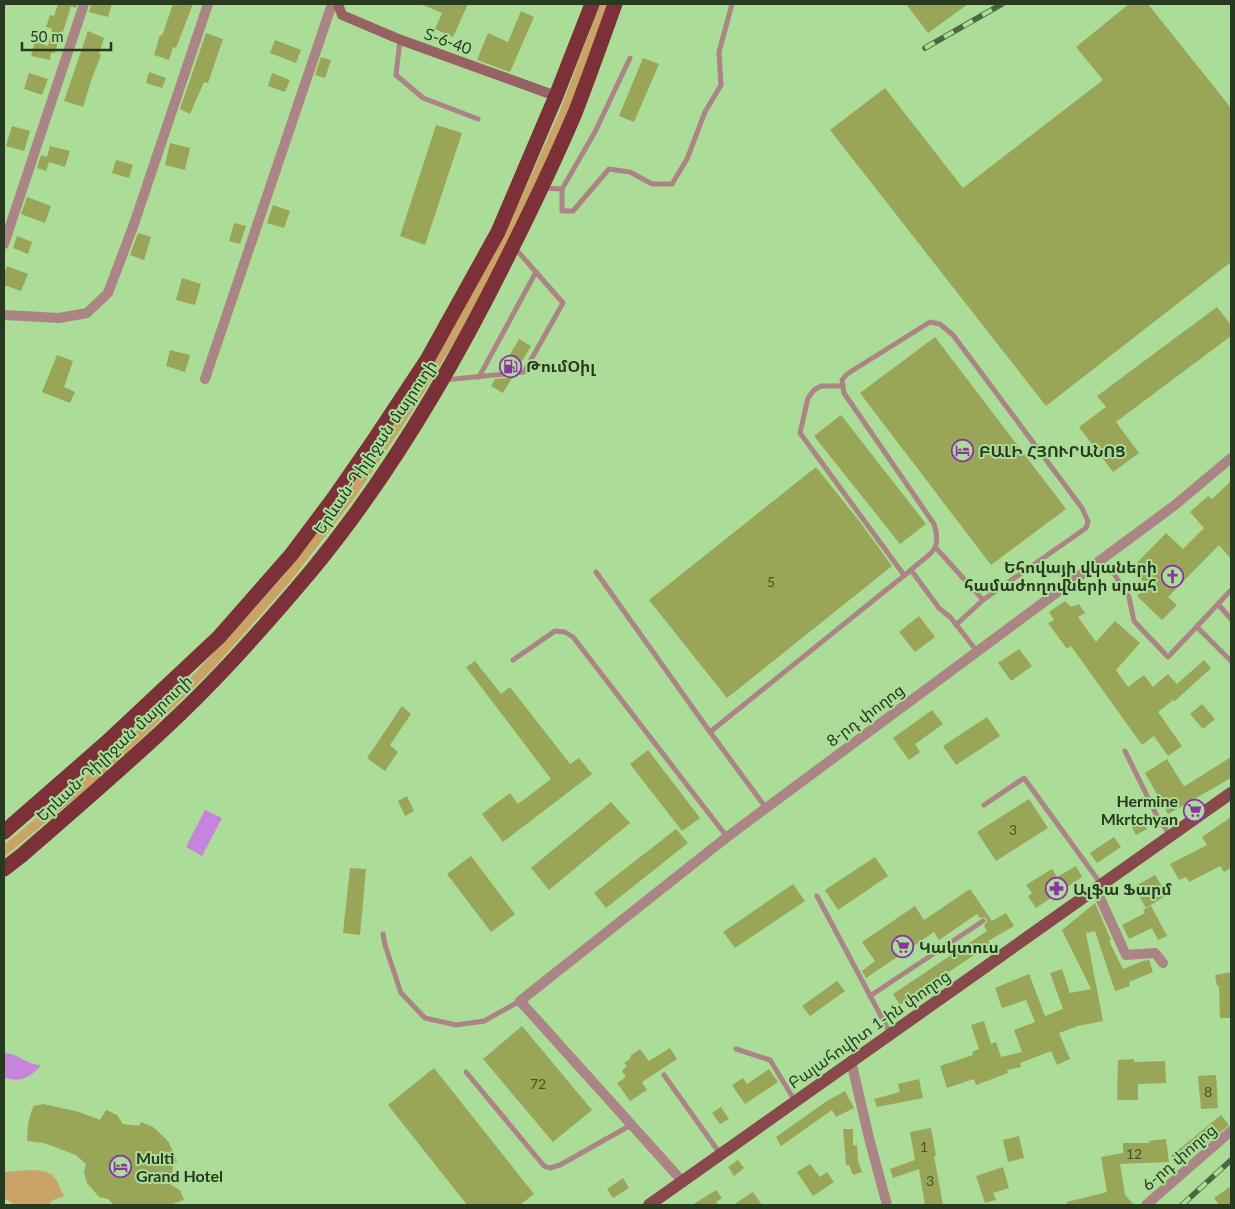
<svg xmlns="http://www.w3.org/2000/svg" width="1235" height="1209" font-family="Lato,'Noto Sans Armenian',sans-serif">
  <style>
    .green { fill: #caa366 }
    .water { fill: #c684dc }
    .building { fill: #99a657 }
    .lines { fill: none; stroke-linecap: round; stroke-linejoin: round }
    .lane { stroke: #ab8485; stroke-width: 5 }
    .street { stroke: #ab8485; stroke-width: 10 }
    .secondary { stroke: #986163; stroke-width: 10 }
    .primary { stroke: #89484b; stroke-width: 12 }
    .highway { stroke: #7c3037; stroke-width: 15 }
    .rail-casing { stroke: #4b6740; stroke-width: 5.5 }
    .rail { stroke: #abdc98; stroke-width: 4; stroke-dasharray: 11; stroke-linecap: butt }
    .labels { text-anchor: middle; stroke-width: 4; stroke-linejoin: round; paint-order: stroke }
    .number-label { font-size: 14px; fill: #44552d }
    .street-label { font-size: 16px; fill: #273a1f; stroke: #abdc98 }
    .poi-label { font-size: 16px; font-weight: bold; fill: #273a1f; stroke: #abdc98; text-anchor: start }
  </style>
  <rect width="100%" height="100%" fill="#abdc98"/>
  <g class="green">
    <polygon points="600,4 608,4 585,73 534,194 475,308 408,418 356,496 290,582 211,671 107,772 4,857 4,845 119,748 196,672 285,574 362,471 419,386 474,290 522,196 559,113"/>
    <path d="M32,1170C55,1171 55,1177 64,1196L53,1200L48,1205H15L4,1198V1172Z"/>
  </g>
  <g class="water">
    <polygon points="205,810 222,818 202,856 186,847"/>
    <path d="M4,1051L5,1053C19,1054 27,1065 41,1065C32,1077 18,1084 4,1077Z"/>
  </g>
  <g class="building">
    <polygon points="58,4 77,4 76,8 71,6 63,32 61,31 55,53 51,53 50,60 31,56 35,42 48,46 52,29 46,27 50,15 54,16"/>
    <polygon points="91,4 112,4 108,17 89,12"/>
    <polygon points="173,4 193,4 176,48 173,47 169,60 154,55 160,35 162,36"/>
    <polygon points="421,4 468,4 453,37 435,29 442,13"/>
    <polygon points="906,4 968,4 928,33"/>
    <polygon points="1129,4 1148,4 1231,108 1231,262 1046,406 830,130 885,88 963,188 1103,80 1076,47"/>
    <polygon points="521,11 534,17 510,72 477,60 488,33 508,42"/>
    <polygon points="88,31 104,38 99,54 101,55 91,81 83,107 64,101"/>
    <polygon points="206,33 223,39 208,83 204,82 190,114 180,109"/>
    <polygon points="275,40 301,50 296,63 270,53"/>
    <polygon points="321,57 331,60 325,78 315,75"/>
    <polygon points="643,58 659,64 634,122 619,116"/>
    <polygon points="149,72 166,78 162,88 146,83"/>
    <polygon points="29,73 48,79 42,95 24,89"/>
    <polygon points="272,73 290,80 285,92 268,86"/>
    <polygon points="436,125 462,133 425,245 400,236"/>
    <polygon points="12,126 30,131 24,151 6,146"/>
    <polygon points="170,143 190,148 185,170 165,165"/>
    <polygon points="50,146 70,151 65,167 49,162 46,171 37,168 41,155 47,157"/>
    <polygon points="116,160 133,165 129,178 112,173"/>
    <polygon points="27,197 51,206 45,223 21,214"/>
    <polygon points="273,205 290,211 284,228 267,223"/>
    <polygon points="234,223 246,226 240,244 229,241"/>
    <polygon points="138,233 151,237 144,260 130,255"/>
    <polygon points="17,236 32,242 28,254 13,248"/>
    <polygon points="7,266 28,274 21,291 4,285 4,275"/>
    <polygon points="182,278 201,284 195,305 176,300"/>
    <polygon points="1217,307 1231,325 1231,336 1116,422 1139,453 1113,472 1079,427 1106,407 1097,396"/>
    <polygon points="935,337 1066,509 991,565 860,393"/>
    <polygon points="519,339 531,346 518,368 501,370"/>
    <polygon points="170,350 190,355 185,372 166,366"/>
    <polygon points="57,355 73,361 64,387 75,392 70,403 42,392"/>
    <polygon points="512,378 503,393 491,386 495,379"/>
    <polygon points="841,415 926,524 900,544 814,436"/>
    <polygon points="816,467 860,522 892,566 727,698 649,600"/>
    <polygon points="1231,481 1231,559 1219,545 1168,597 1177,605 1162,620 1137,596 1147,585 1131,569 1166,533 1183,549 1204,528 1190,512 1208,496 1212,499"/>
    <polygon points="1065,601 1071,607 1079,604 1085,613 1078,617 1096,642 1115,621 1140,643 1116,670 1128,687 1144,675 1153,687 1168,674 1177,684 1204,660 1211,668 1175,701 1173,700 1158,712 1182,746 1168,756 1154,736 1142,745 1071,646 1067,649 1048,623 1054,620 1049,612"/>
    <polygon points="919,616 935,637 915,652 899,632"/>
    <polygon points="1019,649 1032,666 1011,681 998,663"/>
    <polygon points="475,661 501,694 510,687 570,764 579,758 592,774 503,842 482,814 510,793 518,804 551,779 466,667"/>
    <polygon points="1202,704 1215,719 1203,729 1190,714"/>
    <polygon points="402,706 411,714 390,745 398,752 385,771 367,758"/>
    <polygon points="932,710 943,724 915,744 920,752 909,760 893,738"/>
    <polygon points="987,717 1000,736 956,765 943,746"/>
    <polygon points="648,750 700,818 682,831 630,764"/>
    <polygon points="1231,757 1231,778 1168,814 1145,773 1167,759 1183,785 1185,786"/>
    <polygon points="407,796 414,811 405,816 398,801"/>
    <polygon points="1029,799 1048,828 996,861 977,832"/>
    <polygon points="611,802 630,823 549,890 531,868"/>
    <polygon points="1231,817 1231,868 1224,872 1220,866 1189,882 1186,877 1179,880 1170,864 1207,845 1202,837"/>
    <polygon points="1142,820 1147,829 1136,835 1131,825"/>
    <polygon points="676,829 688,843 606,908 594,893"/>
    <polygon points="1114,837 1121,847 1097,863 1090,853"/>
    <polygon points="471,856 515,914 491,932 447,874"/>
    <polygon points="875,857 888,876 838,910 825,890"/>
    <polygon points="1076,866 1082,877 1036,908 1028,896 1032,893 1026,885 1052,869 1057,877"/>
    <polygon points="350,868 366,869 360,935 343,933"/>
    <polygon points="1155,875 1167,895 1146,908 1134,887"/>
    <polygon points="793,884 805,901 735,948 723,932"/>
    <polygon points="970,889 992,921 1006,913 1014,926 988,941 990,944 900,1005 893,994 987,931 984,926 987,922 986,918 983,917 980,918 977,914 939,940 934,932 866,978 862,971 875,961 862,942 915,906 924,920"/>
    <polygon points="1095,903 1111,940 1109,941 1123,969 1143,961 1149,960 1153,972 1129,982 1130,986 1115,991 1095,931 1086,933 1103,1021 1078,1026 1059,1033 1070,1059 1057,1065 1051,1051 1020,1063 1021,1067 1007,1070 1008,1073 976,1085 974,1079 947,1088 940,1066 973,1055 972,1052 979,1049 971,1025 984,1021 991,1044 996,1042 1001,1057 1022,1052 1014,1030 1035,1022 1026,1000 1002,1008 995,988 1029,974 1045,1016 1063,1009 1050,973 1062,969 1070,993 1091,989 1062,930"/>
    <polygon points="1151,906 1167,936 1158,940 1152,928 1129,939 1122,925 1145,913 1143,910"/>
    <polygon points="1231,972 1231,1018 1220,1018 1219,986 1217,986 1215,975"/>
    <polygon points="837,981 845,991 810,1016 802,1006"/>
    <polygon points="522,1026 592,1110 553,1142 483,1059"/>
    <polygon points="670,1048 677,1059 642,1082 647,1090 630,1101 617,1083 626,1077 622,1071 627,1066 624,1063 631,1058 630,1056 640,1049 649,1061"/>
    <polygon points="1134,1059 1134,1062 1165,1061 1166,1083 1138,1084 1138,1100 1117,1100 1118,1060"/>
    <polygon points="434,1068 534,1194 520,1205 467,1205 388,1105"/>
    <polygon points="769,1069 778,1082 745,1104 732,1085 743,1078 747,1084"/>
    <polygon points="1216,1075 1218,1108 1201,1109 1198,1076"/>
    <polygon points="919,1079 923,1098 877,1107 874,1099 900,1092 898,1084"/>
    <polygon points="845,1091 854,1108 836,1117 832,1110 781,1146 776,1137 827,1101"/>
    <polygon points="43,1104 79,1112 100,1120 106,1110 117,1115 123,1124 139,1126 141,1122 153,1127 168,1141 174,1153 177,1162 173,1164 171,1185 180,1190 184,1200 172,1204 173,1205 114,1205 108,1199 99,1197 87,1183 84,1173 86,1164 76,1155 44,1143 27,1141 28,1124 31,1112 34,1106"/>
    <polygon points="721,1107 729,1119 720,1124 712,1113"/>
    <polygon points="1221,1115 1229,1125 1179,1166 1171,1156"/>
    <polygon points="931,1128 936,1155 934,1156 943,1205 925,1205 919,1169 893,1178 890,1169 915,1160 910,1132"/>
    <polygon points="843,1129 853,1129 853,1146 857,1145 858,1161 862,1172 853,1175 849,1165 846,1165"/>
    <polygon points="1019,1136 1024,1158 1008,1162 1003,1140"/>
    <polygon points="1166,1139 1169,1162 1120,1164 1125,1195 1134,1205 1067,1205 1067,1202 1107,1192 1101,1157 1123,1153 1123,1143 1149,1143 1149,1141"/>
    <polygon points="738,1160 744,1168 734,1176 728,1167"/>
    <polygon points="810,1164 820,1177 827,1172 834,1182 813,1196 797,1172"/>
    <polygon points="1003,1167 1009,1188 993,1193 996,1200 985,1203 976,1176"/>
    <polygon points="623,1178 629,1188 613,1198 607,1189"/>
    <polygon points="1231,1186 1231,1205 1219,1205 1214,1198"/>
    <polygon points="716,1190 722,1198 716,1202 718,1205 692,1205"/>
    <polygon points="753,1192 762,1205 733,1205"/>
  </g>
  <g class="lines">
    <g class="lane">
      <polyline points="400,40 396,75 423,98 478,119"/>
      <polyline points="543,188 562,189 595,132 630,58"/>
      <polyline points="562,189 562,211 573,211 609,169 630,172 652,184 672,184 687,159 705,112 721,85 719,52 732,4"/>
      <polyline points="479,377 536,272"/>
      <polyline points="444,380 524,372 563,303 514,247"/>
      <polyline points="843,386 821,386 814,390 808,398 800,433 904,575"/>
      <polyline points="936,548 983,600"/>
      <polyline points="1096,563 1114,574 1129,597 1134,621 1168,657 1218,604 1231,619"/>
      <path d="M911,570C929,553 943,552 934,524L844,393L842,380L847,374L930,322L940,324L953,335L1082,508L1088,521L1086,528L983,600L956,625"/>
      <polyline points="596,572 710,732 911,570 939,608 951,618 976,650"/>
      <polyline points="1218,604 1231,590"/>
      <polyline points="1197,627 1231,661"/>
      <polyline points="513,660 555,631 565,632 573,637 727,837"/>
      <polyline points="710,732 766,808"/>
      <polyline points="1125,751 1159,820 1171,836"/>
      <polyline points="984,805 1024,778 1101,884"/>
      <polyline points="817,896 890,1033"/>
      <polyline points="383,934 385,945 401,993 425,1018 456,1025 484,1021 520,1001"/>
      <polyline points="870,996 983,921"/>
      <polyline points="736,1049 770,1060 795,1101"/>
      <polyline points="466,1072 544,1166 550,1168 560,1165 631,1125"/>
      <polyline points="664,1075 721,1155"/>
    </g>
    <g class="street">
      <polyline points="4,244 84,4"/>
      <polyline points="4,315 59,318 87,313 108,293 134,224 208,4"/>
      <polyline points="205,379 332,4"/>
      <polyline points="1096,889 1126,955 1155,953 1163,963"/>
      <polyline points="851,1061 869,1138 887,1205"/>
      <polyline points="683,1182 520,1001 727,837 1175,505 1231,458"/>
      <polyline points="1146,1205 1231,1131"/>
    </g>
    <polyline class="secondary" points="338,4 342,15 401,40 556,96"/>
    <polyline class="primary" points="649,1205 1231,793"/>
    <g class="highway">
      <polyline points="4,832 107,742 219,637 291,555 333,499 374,440 427,360 498,232 556,96 592,4"/>
      <path d="M4,869L22,855C75,809 129,763 180,714C227,669 270,620 312,570C391,474 455,364 510,252C533,206 555,160 575,113C589,77 602,40 615,4"/>
    </g>
    <defs>
      <g id="rail">
        <polyline points="925,48 1002,4"/>
        <polyline points="1182,1205 1231,1160"/>
      </g>
    </defs>
    <use href="#rail" class="rail-casing"/>
    <use href="#rail" class="rail"/>
  </g>
  <defs>
    <symbol id="fuel-ring" viewBox="-11 -11 22 22"><circle r="9.5" fill="#abdc98" stroke="#8935a3" stroke-width="1.5"/><path d="M-5.5-6h7V0h2V4h1.3V-2.5L3-4.5l.8-.8L6-3V5H2.5V1h-1V6h-7ZM-4.2-4.7v3.2H.2V-4.7Z" fill="#8935a3"/></symbol>
    <symbol id="hotel-ring" viewBox="-11 -11 22 22"><circle r="9.5" fill="#abdc98" stroke="#8935a3" stroke-width="1.5"/><path d="M-6-4.5h1.5V1H6V5H4.5V3h-9V5H-6ZM-4 0a1.8 1.8 0 1 1 3.6 0ZM.5 0V-2.5h3Q6-2.5 6 0Z" fill="#8935a3"/></symbol>
    <symbol id="church-ring" viewBox="-11 -11 22 22"><circle r="9.5" fill="#abdc98" stroke="#8935a3" stroke-width="1.5"/><path d="M-1.2-6h2.4v3.5h3.3v2.4h-3.3V6h-2.4V-.1h-3.3v-2.4h3.3Z" fill="#8935a3"/></symbol>
    <symbol id="supermarket-ring" viewBox="-11 -11 22 22"><circle r="9.5" fill="#abdc98" stroke="#8935a3" stroke-width="1.5"/><path d="M-6-5.5h2.5l.6 2H6L4.5 2H-2.5L-4.4-4H-6ZM-1.5 3.2a1.3 1.3 0 1 0 .1 0ZM3 3.2a1.3 1.3 0 1 0 .1 0Z" fill="#8935a3"/></symbol>
    <symbol id="pharmacy-ring" viewBox="-11 -11 22 22"><circle r="9.5" fill="#abdc98" stroke="#8935a3" stroke-width="1.5"/><path d="M-2-6h4v4h4v4h-4v4h-4v-4h-4v-4h4Z" fill="#8935a3"/></symbol>
  </defs>
  <g fill-rule="evenodd">
    <use href="#fuel-ring" x="498" y="354" width="25" height="25"/>
    <use href="#hotel-ring" x="950" y="438" width="25" height="25"/>
    <use href="#church-ring" x="1160" y="564" width="25" height="25"/>
    <use href="#supermarket-ring" x="1182" y="798" width="25" height="25"/>
    <use href="#pharmacy-ring" x="1044" y="876" width="25" height="25"/>
    <use href="#supermarket-ring" x="890" y="934" width="25" height="25"/>
    <use href="#hotel-ring" x="108" y="1154" width="25" height="25"/>
  </g>
  <g class="labels">
    <g class="number-label">
      <text x="771" y="587">5</text>
      <text x="1013" y="835">3</text>
      <text x="538" y="1089">72</text>
      <text x="1208" y="1097">8</text>
      <text x="924" y="1152">1</text>
      <text x="1134" y="1159">12</text>
      <text x="930" y="1186">3</text>
    </g>
    <g class="street-label">
      <text transform="translate(448 41) rotate(20)" y="6">Տ-6-40</text>
      <text transform="translate(375 447) rotate(-56)" y="6">Երևան-Դիլիջան մայրուղի</text>
      <text transform="translate(865 715) rotate(-37)" y="6">8-րդ փողոց</text>
      <text transform="translate(114 748) rotate(-43)" y="6">Երևան-Դիլիջան մայրուղի</text>
      <text transform="translate(869 1029) rotate(-35)" y="6">Բալահովիտ 1-ին փողոց</text>
      <text transform="translate(1179 1157) rotate(-41)" y="6">6-րդ փողոց</text>
    </g>
    <g class="poi-label">
      <text x="526" y="372">ԹումՕիլ</text>
      <text x="979" y="457">ԲԱԼԻ ՀՅՈՒՐԱՆՈՑ</text>
      <text x="1157" y="573" text-anchor="end">Եհովայի վկաների<tspan x="1157" dy="18">համաժողովների սրահ</tspan></text>
      <text x="1178" y="807" text-anchor="end">Hermine<tspan x="1178" dy="18">Mkrtchyan</tspan></text>
      <text x="1073" y="895">Ալֆա Ֆարմ</text>
      <text x="919" y="953">Կակտուս</text>
      <text x="136" y="1164">Multi<tspan x="136" dy="18">Grand Hotel</tspan></text>
    </g>
  </g>
  <rect width="1235" height="1209" fill="none" stroke="#273a1f" stroke-width="10"/>
  <path d="M22 42v8h89v-8" fill="none" stroke="#273a1f" stroke-width="2.5"/>
  <text x="30" y="42" font-size="15" fill="#273a1f" stroke="#abdc98" stroke-width="4" paint-order="stroke">50 m</text>
</svg>
